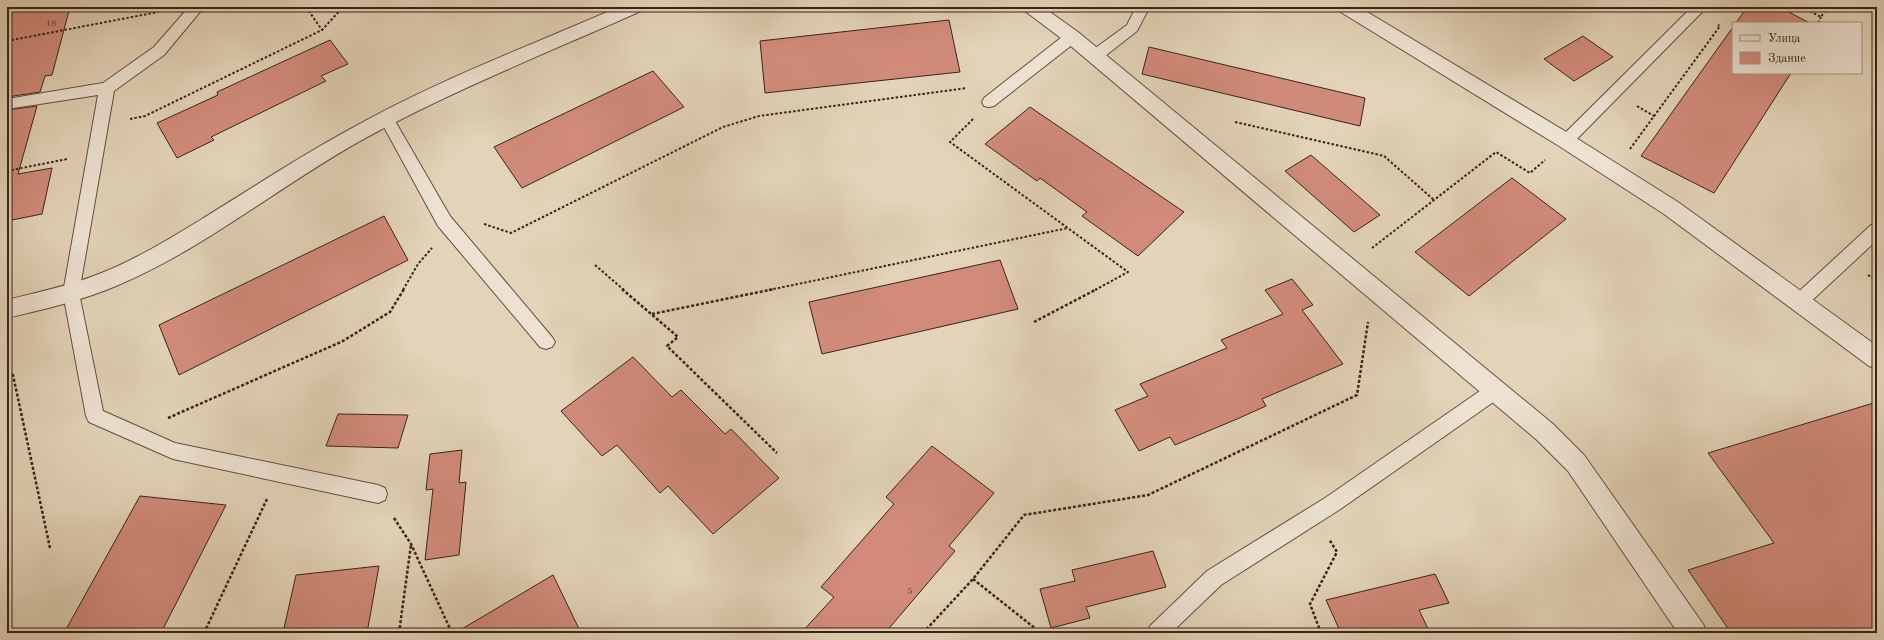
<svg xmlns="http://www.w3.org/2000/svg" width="1884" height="640" font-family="'Old Standard TT',serif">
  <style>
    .building { fill: #d28b7b; stroke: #392319 }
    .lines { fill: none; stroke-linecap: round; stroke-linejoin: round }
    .lane-casing { stroke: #644f41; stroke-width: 2 }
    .street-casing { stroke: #644f41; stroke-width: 2 }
    .path-far1 { stroke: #392319; stroke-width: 2; stroke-dasharray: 2.5 2; stroke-linecap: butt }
    .path { stroke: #392319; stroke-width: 2.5; stroke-dasharray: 3 2; stroke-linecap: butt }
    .lane { fill: #ede2d1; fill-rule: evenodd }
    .street { fill: #ede2d1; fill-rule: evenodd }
    .labels { text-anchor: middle; stroke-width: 3; stroke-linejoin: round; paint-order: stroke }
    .number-label { font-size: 9px; fill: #5f3d32 }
  </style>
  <rect width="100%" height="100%" fill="#e3d3b8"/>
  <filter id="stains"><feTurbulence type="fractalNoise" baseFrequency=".005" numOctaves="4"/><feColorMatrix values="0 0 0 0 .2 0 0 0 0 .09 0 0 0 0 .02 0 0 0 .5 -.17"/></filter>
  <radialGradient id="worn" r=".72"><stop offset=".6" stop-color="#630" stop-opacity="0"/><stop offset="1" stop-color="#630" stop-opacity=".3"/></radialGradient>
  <g class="building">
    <polygon points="7,7 70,7 52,75 45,76 40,92 7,97"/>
    <polygon points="1747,7 1779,7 1810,23 1736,23"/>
    <polygon points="949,20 960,72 765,93 760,41"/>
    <polygon points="1733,27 1733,73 1791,73 1714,193 1641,156"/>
    <polygon points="1583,36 1613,57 1574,81 1544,59"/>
    <polygon points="330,40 348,64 321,76 326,81 211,137 214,140 177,158 157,123 218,95 217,92"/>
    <polygon points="1149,47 1365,98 1360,126 1142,74"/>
    <polygon points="653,71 684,107 522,188 494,147"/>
    <polygon points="37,106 18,174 52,168 42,214 7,221 7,110"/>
    <polygon points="1030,107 1121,169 1184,212 1138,256 1082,216 1087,212 1040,178 1037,181 985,144"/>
    <polygon points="1311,155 1380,215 1354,232 1285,171"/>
    <polygon points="1512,178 1566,219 1469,296 1415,252"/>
    <polygon points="384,216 408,260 179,375 159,325"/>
    <polygon points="1000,260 1018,309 822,354 809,302"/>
    <polygon points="1292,279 1313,305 1302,310 1343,364 1262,399 1266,406 1237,419 1175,445 1170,437 1139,451 1115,410 1148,396 1140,384 1227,348 1221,340 1283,314 1265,290"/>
    <polygon points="633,357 672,397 681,390 725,434 731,429 779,478 713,534 668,486 660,493 617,445 602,456 561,411"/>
    <polygon points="1877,402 1877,633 1731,633 1688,570 1774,543 1708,453"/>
    <polygon points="338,414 408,415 398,448 326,446"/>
    <polygon points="932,446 994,493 949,546 955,551 885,633 801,633 834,597 821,587 894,504 886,497"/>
    <polygon points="462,450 459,483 466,482 459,555 425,560 433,489 426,490 430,454"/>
    <polygon points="140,496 226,505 161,633 64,633"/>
    <polygon points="1153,551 1166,587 1086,607 1090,618 1051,628 1040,589 1075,581 1072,570"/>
    <polygon points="379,566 367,633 283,633 296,575"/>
    <polygon points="1435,574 1449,603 1419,610 1430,633 1341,633 1326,600"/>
    <polygon points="553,575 581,633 455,633"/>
  </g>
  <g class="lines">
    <defs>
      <g id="lane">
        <polygon points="189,7 204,7 164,55 114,91 79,293 103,411 175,443 378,485 385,488 387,494 385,500 378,503 173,459 89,422 86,416 63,293 98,95 7,109 7,99 103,83 154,47"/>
        <polygon points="1129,7 1144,7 1147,12 1137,31 1100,60 1095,61 1090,60 1088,56 1090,52 1127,25 1133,13"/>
        <polygon points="1692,7 1707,7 1571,145 1566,147 1561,145 1558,141 1561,137"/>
        <polygon points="1072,32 1077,33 1079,37 1077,41 994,106 989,107 984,106 982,102 984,98 1067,33"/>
        <polygon points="386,112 391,114 450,216 552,337 555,342 552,347 546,349 540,347 438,226 379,118 381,114"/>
        <polygon points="1877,224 1877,240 1805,307 1799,309 1793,307 1791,302 1793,297 1871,225"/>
        <polygon points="1496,382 1502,384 1505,390 1502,396 1339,510 1221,585 1171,633 1147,633 1150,626 1207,571 1325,498 1490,384"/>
      </g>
      <g id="street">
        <path d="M619,7H644L641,11C547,53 451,91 360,141C278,187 204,249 116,286C81,301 44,309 7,318V300C38,292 69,286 99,274C135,260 169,239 202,219C249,190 296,159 345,132C432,82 527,47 619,7Z"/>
        <polygon points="1022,7 1043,7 1078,32 1553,424 1584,455 1703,624 1707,633 1678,633 1568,471 1537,440 1066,42 1025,11"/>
        <polygon points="1336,7 1359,7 1573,136 1678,202 1877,346 1877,369 1869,366 1664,214 1559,146 1339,11"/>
      </g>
    </defs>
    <use href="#lane" class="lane-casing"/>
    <use href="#street" class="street-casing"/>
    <g class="path-far1">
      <polyline points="306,7 322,30"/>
      <polyline points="1802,7 1821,17 1827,7"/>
      <polyline points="1818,23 1821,17"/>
      <polyline points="7,41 158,12"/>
      <polyline points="1637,106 1654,116"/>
      <polyline points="130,119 145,116 322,30 343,7"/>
      <polyline points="973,119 950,142 1128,272 1095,290"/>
      <polyline points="1235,122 1384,156 1434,200"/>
      <polyline points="1630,149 1720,26 1718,25"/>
      <polyline points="7,171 67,159"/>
      <polyline points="484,224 511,233 723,127 759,116 967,88"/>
      <polyline points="1372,248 1496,152 1530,173 1545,160"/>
      <polyline points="595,265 624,290"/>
      <polyline points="1868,275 1877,281"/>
      <polyline points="403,290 418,264 432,248"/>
      <polyline points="769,290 1068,228"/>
    </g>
    <g class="path">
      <polyline points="622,289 678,337 667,346 777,453"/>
      <polyline points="652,314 774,289"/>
      <polyline points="1034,322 1097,289"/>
      <polyline points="7,374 13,375 50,548"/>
      <polyline points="168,418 343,341 390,312 404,289"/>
      <polyline points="394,518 411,544 452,633"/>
      <polyline points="973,579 1041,633"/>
      <polyline points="204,633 267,499"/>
      <polyline points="399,633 411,545"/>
      <polyline points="923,633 973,579 1024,515 1148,495 1357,395 1368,322"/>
      <polyline points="1321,633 1310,604 1337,552 1329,539"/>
    </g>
    <use href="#lane" class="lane"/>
    <use href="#street" class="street"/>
  </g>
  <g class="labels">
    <g class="number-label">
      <text x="51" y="26">18</text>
      <text x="910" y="594">5</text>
    </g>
  </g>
  <rect width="1884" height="640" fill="none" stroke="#e3d3b8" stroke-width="24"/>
  <rect x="8" y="8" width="1868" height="624" fill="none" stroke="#392319" stroke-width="2"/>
  <rect x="12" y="12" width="1860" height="616" fill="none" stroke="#392319"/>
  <rect x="1732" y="22" width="130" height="52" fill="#ede2d1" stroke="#a59687"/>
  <rect x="1740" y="35" width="20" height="6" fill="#ede2d1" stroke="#a59687"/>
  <text x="1768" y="42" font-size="12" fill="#392319">Улица</text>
  <rect x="1740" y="52" width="20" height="12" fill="#d28b7b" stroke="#a59687"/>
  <text x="1768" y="62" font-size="12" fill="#392319">Здание</text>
  <rect width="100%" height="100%" filter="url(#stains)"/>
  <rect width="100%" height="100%" fill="url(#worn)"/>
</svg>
